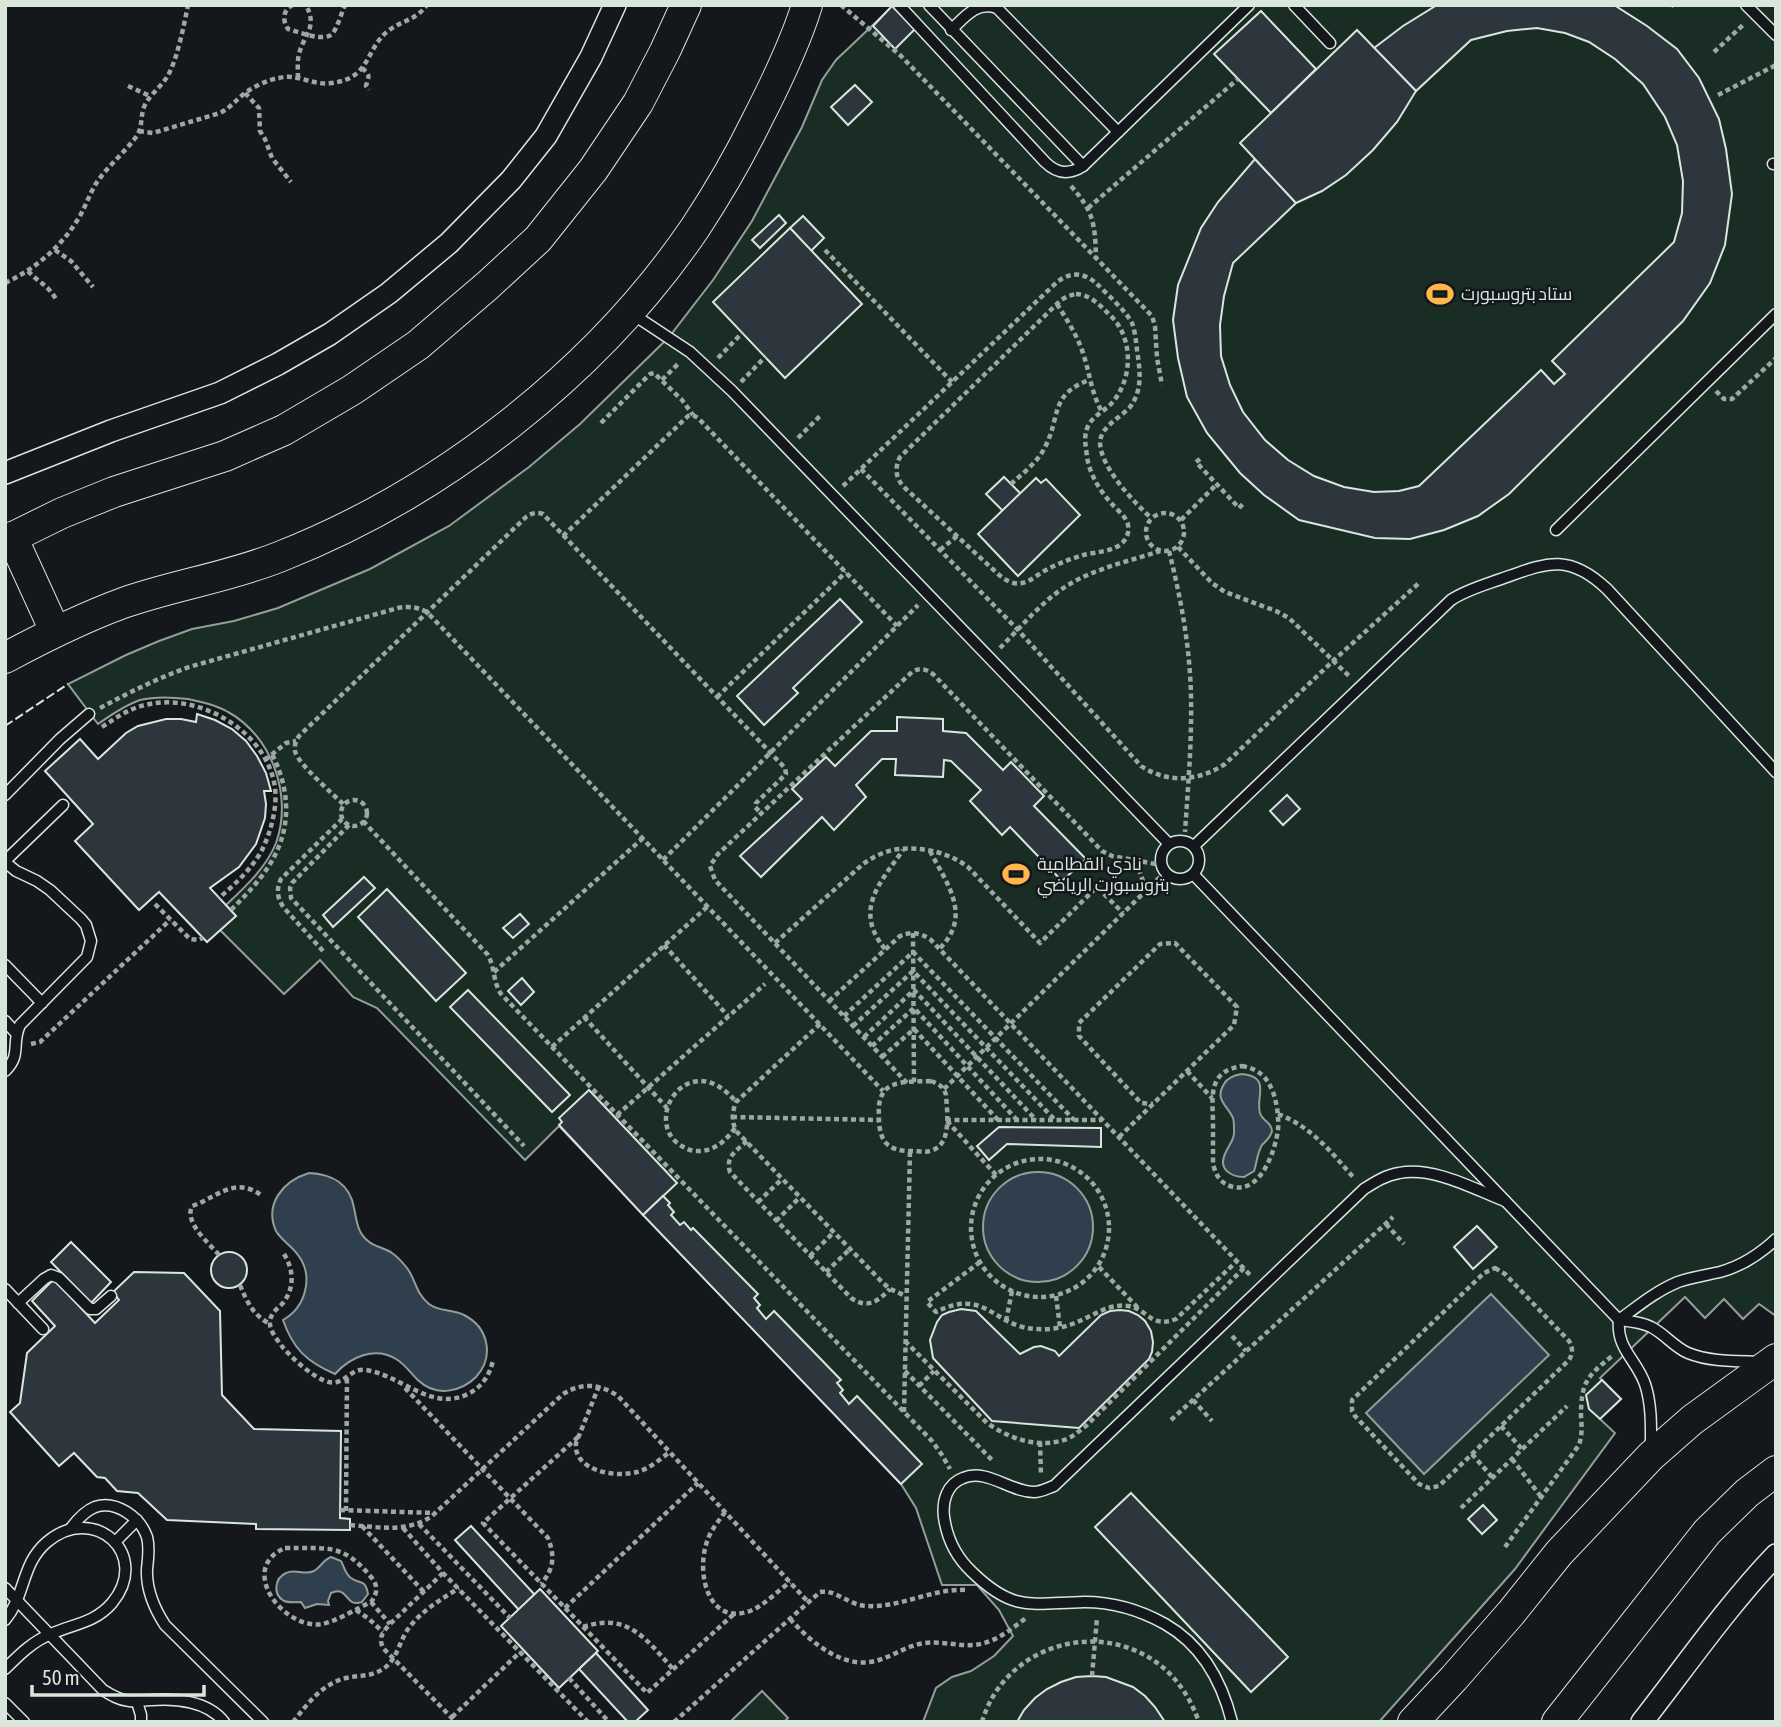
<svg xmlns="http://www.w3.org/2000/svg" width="1781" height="1727" font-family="'Asap Condensed',Cairo,sans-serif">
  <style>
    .green { fill: #1a2d24; stroke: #939e99; stroke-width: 2 }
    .water { fill: #2f3f4d; stroke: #939e99; stroke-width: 2 }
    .building { fill: #2c363c; stroke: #d8e6dc; stroke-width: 2 }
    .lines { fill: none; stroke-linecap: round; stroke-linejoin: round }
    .lane-casing { stroke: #d8e6dc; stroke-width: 13 }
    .street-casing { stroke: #d8e6dc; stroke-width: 24 }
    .secondary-casing { stroke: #d8e6dc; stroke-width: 32 }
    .path { stroke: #9da8a2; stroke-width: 4.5; stroke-dasharray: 5 3.5; stroke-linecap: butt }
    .lane { stroke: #14181c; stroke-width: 10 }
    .street { stroke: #14181c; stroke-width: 21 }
    .secondary { stroke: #14181c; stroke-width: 30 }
    .fence { stroke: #d8e6dc; stroke-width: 2; stroke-dasharray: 9 3.5; stroke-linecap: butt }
    .labels { text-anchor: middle; stroke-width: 5; stroke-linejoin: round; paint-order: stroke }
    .poi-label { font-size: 18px; fill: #d8e6dc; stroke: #14181c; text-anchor: start }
  </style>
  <rect width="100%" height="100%" fill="#14181c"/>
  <g class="green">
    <path d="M894,5H1776V1316L1759,1304L1743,1319L1724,1299L1705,1318L1685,1297L1600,1378L1621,1399L1600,1419L1615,1433L1515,1569L1379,1722H923L936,1688L952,1677L971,1671L994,1656L1013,1636L999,1610L977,1585H942L916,1508L901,1484L559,1126L525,1160L377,1008L353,997L320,960L284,994L220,930L236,916L226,905C245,887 266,868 276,843C293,796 272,736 228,712C216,705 202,702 188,699C172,697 156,696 140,700C125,705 111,715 98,724L68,684L126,655L159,641L192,629L234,621L278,608L370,569L449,526L529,467L580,424L669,337L713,280L752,221L802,127L822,80L836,60Z"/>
    <polygon points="762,1691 788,1718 784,1722 730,1722"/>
  </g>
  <g class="water">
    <path d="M1242,1074C1272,1077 1255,1097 1260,1113C1262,1121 1272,1122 1272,1131C1271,1137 1266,1141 1262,1145C1257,1153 1257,1163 1254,1171L1244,1177C1231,1177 1218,1169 1225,1154C1229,1144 1235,1140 1234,1129C1234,1125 1234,1121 1233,1118C1228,1106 1214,1100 1224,1084C1228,1077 1234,1075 1242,1074Z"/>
    <circle cx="1038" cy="1227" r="55"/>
    <path d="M309,1173C332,1174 350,1184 354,1208C357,1221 357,1232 368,1241C375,1247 385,1248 392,1253C398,1257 403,1263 407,1268C416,1280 416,1294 429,1304C439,1312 452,1309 464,1315C488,1327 495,1356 476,1377C461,1392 436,1397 419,1381C411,1374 406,1365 396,1359C375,1346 350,1357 335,1374C307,1362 293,1349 283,1320C306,1307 314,1276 298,1255C292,1246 281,1240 276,1231C264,1204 283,1181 309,1173Z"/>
    <polygon points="1491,1294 1549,1355 1424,1474 1366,1413"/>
    <path d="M331,1557L341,1561C344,1566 345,1574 351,1578C360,1585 365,1578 368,1594L362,1602C344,1608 349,1585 331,1593L328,1601L329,1605L317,1604L305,1608L301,1602C295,1602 289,1603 284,1601C272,1594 275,1578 286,1573C295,1568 304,1576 314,1571C321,1567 323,1560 331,1557Z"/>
  </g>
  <g class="building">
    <polygon points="1437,5 1614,5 1647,26 1677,49 1699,78 1719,119 1726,149 1732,194 1725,245 1710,283 1683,321 1509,494 1478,516 1444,530 1410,539 1375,538 1299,520 1264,495 1240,473 1207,433 1187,397 1178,358 1173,320 1178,285 1201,228 1218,202 1255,159 1296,203 1233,263 1224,296 1220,325 1221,356 1230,385 1243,412 1265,440 1288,460 1314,476 1344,487 1374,492 1399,491 1419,486 1541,370 1554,384 1565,374 1552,361 1674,242 1682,213 1683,181 1677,145 1665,117 1643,84 1615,59 1589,42 1565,33 1537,28 1507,31 1471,40 1416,91 1374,48 1403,26"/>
    <polygon points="892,6 915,29 895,49 873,26"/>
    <polygon points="1261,11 1316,69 1271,113 1214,54"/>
    <polygon points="1357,30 1416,91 1397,122 1373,150 1346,175 1322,191 1296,203 1240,143"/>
    <polygon points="855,85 872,102 848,125 831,107"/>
    <polygon points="779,215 786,223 760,248 752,240"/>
    <polygon points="803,216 824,238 811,251 790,228"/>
    <polygon points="790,228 862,304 785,378 713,302"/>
    <polygon points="1004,477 1021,494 1003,511 986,494"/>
    <polygon points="1036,478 1041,483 1046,479 1080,515 1018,576 978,534"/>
    <polygon points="840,599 862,622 793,688 798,693 764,725 737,696"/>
    <polygon points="197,714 215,720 232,729 246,741 257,756 266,773 271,791 264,791 266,804 265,818 256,844 239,867 210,888 236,916 207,942 159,892 139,910 75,841 93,824 45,771 80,739 98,759 126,733 138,726 166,719 181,719 196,722"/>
    <polygon points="897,717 943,719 943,731 966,733 1003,770 1011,762 1044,796 1034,806 1086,859 1062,881 1010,827 1002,835 970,801 981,790 951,761 944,760 943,777 895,775 896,759 882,759 856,785 866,797 834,830 822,817 761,877 740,856 802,799 792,789 826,757 835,766 871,731 897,731"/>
    <polygon points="1287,795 1300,809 1283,825 1270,811"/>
    <polygon points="364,877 375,888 333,927 323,915"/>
    <polygon points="387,889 466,973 436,1001 358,917"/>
    <polygon points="520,914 529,924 513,938 503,928"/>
    <polygon points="522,978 534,992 521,1005 508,991"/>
    <polygon points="468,990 570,1095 552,1112 450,1007"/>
    <polygon points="589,1090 677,1183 643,1215 559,1125 562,1122 559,1118"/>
    <polygon points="999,1127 1101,1128 1101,1147 1007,1144 989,1160 977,1146"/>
    <polygon points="663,1196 670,1203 668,1205 674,1212 671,1215 680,1225 684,1222 691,1230 693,1228 758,1294 754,1298 760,1305 757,1308 766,1319 774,1311 841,1380 837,1383 843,1390 840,1393 849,1404 857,1396 922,1464 901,1484 643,1215"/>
    <polygon points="1477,1226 1497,1247 1473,1269 1454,1247"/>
    <polygon points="71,1242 111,1282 91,1303 51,1262"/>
    <circle cx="229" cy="1270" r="18"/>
    <polygon points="134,1272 184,1273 220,1311 222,1395 254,1429 341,1431 340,1518 350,1519 350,1530 256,1529 256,1524 167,1520 138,1493 117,1491 105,1478 97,1477 74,1453 59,1466 10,1412 20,1403 27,1353 55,1326 32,1301 54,1279 95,1323 119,1300 113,1292"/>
    <polygon points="961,1309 976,1311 1020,1354 1034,1347 1041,1346 1055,1351 1059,1356 1101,1315 1110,1311 1120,1310 1129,1311 1138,1315 1145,1321 1151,1331 1153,1342 1152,1352 1149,1359 1079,1428 992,1421 933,1358 930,1340 937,1322 942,1315 949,1312"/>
    <polygon points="1602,1380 1621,1399 1600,1419 1589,1409 1586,1395"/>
    <polygon points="1131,1493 1288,1657 1251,1692 1095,1527"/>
    <polygon points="1483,1505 1497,1520 1482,1534 1468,1519"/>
    <polygon points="471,1526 535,1595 519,1610 455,1540"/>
    <polygon points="540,1589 598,1651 559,1688 501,1626"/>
    <polygon points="596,1653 648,1710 635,1722 628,1722 579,1669"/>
    <polygon points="1092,1676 1106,1677 1133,1687 1145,1696 1155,1707 1165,1722 1017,1722 1024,1710 1035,1698 1047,1689 1061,1682 1076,1677"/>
  </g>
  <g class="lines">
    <defs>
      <g id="lane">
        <path d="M899,5L1045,162C1057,174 1069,175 1083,166L1249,5"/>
        <polyline points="929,5 1083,166"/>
        <polyline points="1294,5 1330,43"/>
        <polyline points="1746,5 1776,35"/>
        <path d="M951,30C965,17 976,1 997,8L1118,132"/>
        <polyline points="1773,164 1776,164"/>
        <polyline points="631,313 690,352 732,391 1169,844"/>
        <polyline points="1556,530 1776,314"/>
        <polyline points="5,795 60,739 89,714"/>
        <circle cx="1180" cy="860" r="19"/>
        <path d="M1194,846L1451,600C1466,590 1484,585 1501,579C1546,563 1568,552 1607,589L1776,772"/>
        <polyline points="5,861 63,805"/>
        <path d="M5,862L16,871L37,881L50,890L81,919L86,925L91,941L87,957L20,1025C11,1043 22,1055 5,1071"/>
        <path d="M1194,875L1619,1320C1629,1321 1642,1322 1651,1327C1665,1334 1674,1347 1688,1353C1710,1362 1737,1361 1760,1362"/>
        <polyline points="5,965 42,1003"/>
        <polyline points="5,1021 16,1033"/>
        <polyline points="5,1289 43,1329"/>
        <polyline points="18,1303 44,1279 51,1275 59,1278 90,1309 96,1309 111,1296"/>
        <path d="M1651,1450C1651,1428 1652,1405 1645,1384C1636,1359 1616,1348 1619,1320C1638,1306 1656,1291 1678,1282C1692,1277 1707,1275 1720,1272C1742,1266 1760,1254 1776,1239"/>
        <path d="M71,1528C77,1520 85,1511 95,1507C116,1500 140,1517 147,1537C150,1548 148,1558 147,1569C146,1590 154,1608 165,1625L263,1722"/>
        <polyline points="115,1542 137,1520"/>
        <path d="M5,1588L103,1690C111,1695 119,1700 129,1701C137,1702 143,1700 151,1700C175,1698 208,1701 224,1722"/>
        <path d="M5,1620C26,1595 21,1564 47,1542C94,1502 152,1555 112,1603C95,1623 73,1624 51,1634C33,1641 19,1655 5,1669"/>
        <polyline points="137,1702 141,1715 141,1722"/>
        <polyline points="5,1703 24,1722"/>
        <path d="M1232,1722C1222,1682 1202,1645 1165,1624C1140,1610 1113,1602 1084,1602C1032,1603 1014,1613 972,1572C956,1557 947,1539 944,1517C942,1501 947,1484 963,1478C987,1468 1010,1492 1034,1492C1041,1492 1048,1488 1054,1486L1364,1189C1375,1182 1386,1175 1399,1173C1433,1166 1474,1189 1505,1201"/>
      </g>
      <g id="street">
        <polyline points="5,473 111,431 220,393 278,364 330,334 389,293 449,243 511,180 546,136 591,57 615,5"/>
        <path d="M1642,1722C1685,1667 1728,1605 1776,1555"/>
      </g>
      <g id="secondary">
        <polyline points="12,537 55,631"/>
        <polyline points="5,541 62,513 114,492 225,456 284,430 352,390 418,345 487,286 538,239 593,170 638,103 665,51 686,5"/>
        <path d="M5,658C44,637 82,618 123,603C174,585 229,577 279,557C442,493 597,372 695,228C718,193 739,157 757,120C776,83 795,44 807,5"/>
        <polyline points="1413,1722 1454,1678 1511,1613 1559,1553 1651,1456 1692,1420 1776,1359"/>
        <polyline points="1557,1722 1707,1532 1747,1493 1776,1471"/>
      </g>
    </defs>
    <use href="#lane" class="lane-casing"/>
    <use href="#street" class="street-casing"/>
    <use href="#secondary" class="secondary-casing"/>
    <g class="path">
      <path d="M293,5C283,9 282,21 288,29C299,32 325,43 333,33C338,26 341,14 345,5"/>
      <polyline points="841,5 901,56 1152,316 1155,326 1157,358 1162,385"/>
      <polyline points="1671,7 1672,5"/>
      <polyline points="1714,52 1744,24"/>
      <path d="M362,68C371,76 369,75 366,86L369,90"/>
      <path d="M298,78C298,70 297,62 299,54C304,34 318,28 306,5"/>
      <polyline points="128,86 150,96"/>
      <polyline points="245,93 259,108 260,131 265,139 272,158 291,182"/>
      <polyline points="1718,95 1776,65"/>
      <path d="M139,131L153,133L220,113C230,108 236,100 245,93C255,86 267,80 279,78C297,73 313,86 331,83C371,79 365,49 388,31C402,20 415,21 427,5"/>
      <path d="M1071,186C1094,212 1095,224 1096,258"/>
      <polyline points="1088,208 1238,79"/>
      <polyline points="55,250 71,261 93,287"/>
      <polyline points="825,250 952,382"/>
      <path d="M28,271C39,283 47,284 56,299"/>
      <path d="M5,283C37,268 62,246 80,216C86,205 90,193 97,182C108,166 124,153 136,137C143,128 140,118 144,107C149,95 160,88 167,77C177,61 184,25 188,5"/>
      <path d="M1076,294C1092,295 1100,306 1111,316C1134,339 1133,380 1111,404C1103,412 1093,416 1088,426C1083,437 1086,446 1087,457C1090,475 1100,491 1112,504C1116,509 1123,514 1126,520C1129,524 1129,531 1127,536C1120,553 1095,551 1080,556C1068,560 1057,564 1046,570C1038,574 1030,582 1022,583C1013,585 1005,580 998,574L905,488C896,479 894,469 900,457L1061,300L1068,296Z"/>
      <path d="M1057,304C1067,320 1077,335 1083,353C1090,374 1091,392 1102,412"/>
      <polyline points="718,358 742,333"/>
      <polyline points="662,380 679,363"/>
      <polyline points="741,382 765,357"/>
      <polyline points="1716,391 1724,399 1732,399 1776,358"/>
      <polyline points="601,423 650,374 654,373 682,400 693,415"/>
      <polyline points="798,438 821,415"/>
      <polyline points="1200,459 1196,462 1239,508 1243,504"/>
      <path d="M861,469L1018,630L1141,766C1168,784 1199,781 1225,764L1334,660L1419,583"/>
      <path d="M1011,484C1023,473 1038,462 1045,447C1061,417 1049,395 1089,380"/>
      <path d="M843,486L1057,282C1070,272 1083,272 1096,283C1106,293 1126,311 1132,323C1135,331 1136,341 1137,350C1140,370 1143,390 1130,407C1120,418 1100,427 1100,443C1101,468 1134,502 1151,518"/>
      <circle cx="1165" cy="532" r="19"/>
      <polyline points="1181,520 1217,484"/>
      <polyline points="563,536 688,416 693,415 698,418 897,626"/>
      <polyline points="1178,547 1212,583 1225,592 1276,611 1289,618 1350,677"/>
      <polyline points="940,550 957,536"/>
      <path d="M1169,551C1181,599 1190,647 1191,696C1192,741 1188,787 1185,832"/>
      <path d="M1000,648C1021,627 1042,601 1068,585C1096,568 1130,561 1160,551"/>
      <polyline points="717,697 846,572"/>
      <path d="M100,708C130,692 158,678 189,667L398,608C409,606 417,607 427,612L883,1091"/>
      <path d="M102,727C117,717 131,707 150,704C200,694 263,730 274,782C279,803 271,832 262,850C251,870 235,884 219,898"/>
      <polyline points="265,760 286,743 296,741"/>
      <circle cx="354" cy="813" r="13"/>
      <path d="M343,804C333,794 297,763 295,751C294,745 296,741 299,736L526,517C532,513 536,512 543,514L785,768L786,774L756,803L755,807L761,813"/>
      <path d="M363,821L488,955C495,968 493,982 501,994L932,1441L942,1455L950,1469"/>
      <polyline points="349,825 292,883 290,888 291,898 524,1146"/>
      <path d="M930,851C947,884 973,916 939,949"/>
      <polyline points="663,860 918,605"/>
      <polyline points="1136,861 1146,890"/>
      <polyline points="155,904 190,939 198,940 203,938"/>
      <path d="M231,910C240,901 249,892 257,882C290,843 295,800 272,754"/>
      <polyline points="913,933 914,1082"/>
      <path d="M775,943L863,864C873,857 886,850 899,849C923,847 948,852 968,867L1040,943L1097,887L1123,913"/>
      <polyline points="664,945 728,1016"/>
      <path d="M885,949C853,910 880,883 903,850"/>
      <path d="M323,951L284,908C277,898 276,890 281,879L342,819"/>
      <polyline points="494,972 643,838"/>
      <path d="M829,1001L900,936C912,931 920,933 930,939L1251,1276"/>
      <polyline points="844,1016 913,952 1074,1120"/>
      <polyline points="584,1017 667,1108"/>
      <path d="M820,1024L736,1102C732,1112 731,1122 737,1132L883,1283L890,1289L906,1296"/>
      <polyline points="853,1026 913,971 1055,1120"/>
      <polyline points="864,1037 914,990 1036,1120"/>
      <polyline points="31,1044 40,1042 170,920"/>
      <polyline points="872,1046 914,1008 1017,1120"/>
      <polyline points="552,1047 708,906"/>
      <polyline points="882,1057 914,1029 998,1120"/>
      <path d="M1242,1066C1259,1069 1267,1077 1273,1092C1277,1104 1279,1117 1278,1130C1275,1151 1261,1193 1233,1187C1221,1184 1216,1176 1213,1164C1213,1150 1213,1135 1213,1120C1212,1094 1209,1071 1242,1066Z"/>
      <polyline points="1187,1071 1212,1098"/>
      <path d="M931,1081C939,1084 944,1087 946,1095C947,1111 952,1143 933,1150C927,1153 919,1151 912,1151C902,1151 893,1150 886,1143C880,1136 879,1126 879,1117C876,1079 901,1082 931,1081Z"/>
      <path d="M907,1083L715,880L710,866L718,854L912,672C920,667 927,669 934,675L1102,851L1112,856L1161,865"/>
      <polyline points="944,1089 1165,872"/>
      <path d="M1278,1114C1312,1127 1331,1152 1354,1178"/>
      <polyline points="617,1115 765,984"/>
      <polyline points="732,1117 879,1120"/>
      <polyline points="946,1120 1102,1120"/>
      <polyline points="947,1121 996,1175"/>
      <path d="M735,1128C725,1142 713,1152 695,1151C687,1150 681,1146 675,1141C646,1112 692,1048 736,1102"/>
      <polyline points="1119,1137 1234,1025 1237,1007 1175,943 1160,944 1079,1023 1079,1036 1141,1103 1153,1104"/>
      <path d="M747,1141C736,1151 725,1157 730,1172L851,1298C868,1309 877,1302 890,1289"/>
      <circle cx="1040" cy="1228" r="69"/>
      <polyline points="758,1202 782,1179"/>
      <polyline points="776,1221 800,1197"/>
      <polyline points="1386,1224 1404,1244"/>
      <path d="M284,1254C294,1270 295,1289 282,1304C277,1309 271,1313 270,1321C269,1330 276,1338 281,1345C290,1357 322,1387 337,1382C348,1379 353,1368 366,1370C401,1375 431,1412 468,1394C482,1387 490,1375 493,1360"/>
      <path d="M219,1255C209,1243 184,1223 192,1206C218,1197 234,1176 261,1195"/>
      <polyline points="810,1256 834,1232"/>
      <path d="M980,1262L927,1302L936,1312C986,1287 992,1326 1035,1329C1049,1330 1064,1328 1077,1322C1093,1316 1109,1303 1128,1306C1148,1309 1151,1329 1176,1319L1237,1261"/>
      <polyline points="1099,1267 1139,1309"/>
      <path d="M1495,1268L1505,1274L1569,1341C1573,1348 1573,1353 1569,1360L1439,1486L1429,1488L1419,1484L1355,1416L1352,1411V1400L1484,1273Z"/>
      <polyline points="826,1272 850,1249"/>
      <path d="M240,1285C247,1302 253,1315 270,1324"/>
      <polyline points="1056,1296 1060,1327"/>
      <polyline points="1006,1321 1012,1291"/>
      <polyline points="1232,1336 1246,1351"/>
      <path d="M905,1341L987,1423C1010,1439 1039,1449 1067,1439C1074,1436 1080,1430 1086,1426L1244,1268"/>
      <polyline points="905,1371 992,1460"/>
      <path d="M599,1386L576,1443C573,1471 616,1478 637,1472C649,1469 660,1459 670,1452"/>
      <polyline points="919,1386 934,1371"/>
      <path d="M405,1388L548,1538C555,1556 554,1569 541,1584"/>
      <polyline points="1193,1400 1212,1421"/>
      <polyline points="904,1412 910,1151"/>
      <polyline points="1171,1420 1393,1217"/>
      <polyline points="1501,1426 1522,1449"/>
      <polyline points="578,1437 483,1523 647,1693 735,1613"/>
      <polyline points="1040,1442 1041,1476"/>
      <polyline points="1472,1454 1492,1477"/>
      <polyline points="1512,1459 1542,1498"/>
      <polyline points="1461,1508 1567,1406"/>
      <polyline points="340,1510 434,1513"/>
      <polyline points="346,1511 347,1376"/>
      <path d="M725,1512C718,1522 709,1532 706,1545C697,1574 708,1626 750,1611C762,1607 779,1590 790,1582"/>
      <polyline points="419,1524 510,1618"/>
      <path d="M350,1525C379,1527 407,1533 432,1516L563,1394C582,1382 600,1384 618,1396L809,1603"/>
      <polyline points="362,1526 424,1592"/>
      <polyline points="403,1528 443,1573 588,1722"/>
      <path d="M1505,1547L1579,1445C1582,1436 1582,1427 1581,1417C1581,1383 1586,1377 1612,1356"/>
      <path d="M285,1548C327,1549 342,1542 371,1577C378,1585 378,1593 371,1602C358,1608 335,1622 322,1624C283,1630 237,1568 285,1548Z"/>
      <path d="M443,1573L390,1624C383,1632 378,1637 383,1648L456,1722"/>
      <polyline points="371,1602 390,1624"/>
      <polyline points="565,1608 698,1483"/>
      <polyline points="356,1610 369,1619 383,1632"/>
      <path d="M790,1619C812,1643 844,1671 879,1660C895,1655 908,1645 925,1643C941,1641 957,1646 974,1645C995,1643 1010,1630 1026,1618"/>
      <path d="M583,1627C628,1612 646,1639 673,1669"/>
      <polyline points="1092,1676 1097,1618"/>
      <polyline points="569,1678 609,1722"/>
      <polyline points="452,1717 520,1652"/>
      <path d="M293,1722C308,1703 322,1684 346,1678C359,1675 371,1677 383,1669C397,1660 399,1642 408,1629C421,1611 440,1600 459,1588"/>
      <path d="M674,1722L820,1592C835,1589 849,1605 866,1606C901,1608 932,1588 967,1590"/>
      <path d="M982,1722C1004,1646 1098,1617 1160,1665C1179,1680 1191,1700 1199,1722"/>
    </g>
    <use href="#lane" class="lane"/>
    <use href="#street" class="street"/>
    <use href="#secondary" class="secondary"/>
    <polyline class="fence" points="5,726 68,684"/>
  </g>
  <defs>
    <symbol id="stadium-bare" viewBox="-9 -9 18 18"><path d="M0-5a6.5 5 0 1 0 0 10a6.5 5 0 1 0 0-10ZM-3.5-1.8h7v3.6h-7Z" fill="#ffb74d" stroke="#14181c" stroke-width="2.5" paint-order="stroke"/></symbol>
  </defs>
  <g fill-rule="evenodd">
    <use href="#stadium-bare" x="1421" y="275" width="38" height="38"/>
    <use href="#stadium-bare" x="997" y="855" width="38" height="38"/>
  </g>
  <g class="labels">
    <g class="poi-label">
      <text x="1461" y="300">ستاد بتروسبورت</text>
      <text x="1037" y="870">نادي القطامية<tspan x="1037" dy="21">بتروسبورت الرياضي</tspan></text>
    </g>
  </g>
  <rect width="1781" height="1727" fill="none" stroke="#d8e6dc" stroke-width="14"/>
  <path d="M32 1685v10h172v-10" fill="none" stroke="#d8e6dc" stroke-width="3.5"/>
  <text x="42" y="1685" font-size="21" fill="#d8e6dc" stroke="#14181c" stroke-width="5" paint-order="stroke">50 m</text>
</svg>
